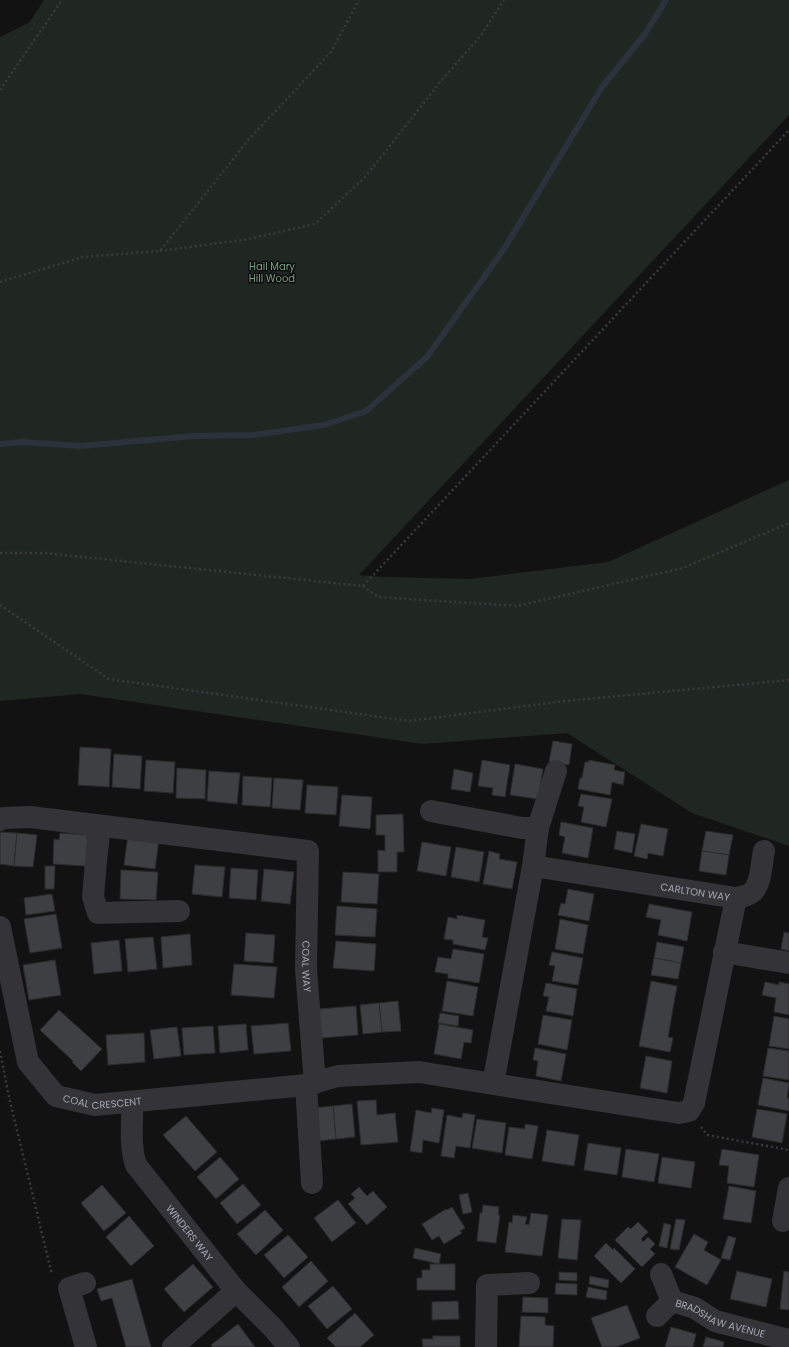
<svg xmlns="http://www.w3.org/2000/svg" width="789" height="1347" font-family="Poppins,sans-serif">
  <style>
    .green { fill: #202722 }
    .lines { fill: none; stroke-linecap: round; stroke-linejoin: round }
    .stream { stroke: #2c323b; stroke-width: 6 }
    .building { fill: #3e3f43; stroke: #2c2c2f }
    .path { stroke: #393a3f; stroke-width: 2.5; stroke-dasharray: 2 3; stroke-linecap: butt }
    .minor { stroke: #333338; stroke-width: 22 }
    .labels { text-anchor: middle; stroke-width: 3; stroke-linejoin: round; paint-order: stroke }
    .park-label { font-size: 10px; fill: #7b9d83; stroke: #0d0d0e }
    .street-label { font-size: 10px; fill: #a4a6b3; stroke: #0d0d0e }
  </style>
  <rect width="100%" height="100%" fill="#121213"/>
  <polygon class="green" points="44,0 789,0 789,115 359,575 383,577 470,579 608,562 789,480 789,846 692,813 567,733 423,744 80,694 0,701 0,37 30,22"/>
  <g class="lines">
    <polyline class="stream" points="0,444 22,442 81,446 193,436 254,435 324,425 366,411 427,357 504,249 602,87 645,34 666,0"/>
  </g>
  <g class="building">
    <polygon points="553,741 572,744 569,765 549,762"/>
    <polygon points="80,747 111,749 109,787 78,785"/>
    <polygon points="114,754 142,756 140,789 112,787"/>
    <polygon points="146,760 175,762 173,793 144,791"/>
    <polygon points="482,760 510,765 505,797 492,795 493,788 478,786"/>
    <polygon points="589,760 615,765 614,770 625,772 623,785 612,782 610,795 578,789 580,778 582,778 585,762 589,762"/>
    <polygon points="515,764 543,769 538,799 510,795"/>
    <polygon points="177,768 206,770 205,799 176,798"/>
    <polygon points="454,769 473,773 470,792 451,789"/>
    <polygon points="209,771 240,773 237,804 207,801"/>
    <polygon points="243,776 272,778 270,807 242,805"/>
    <polygon points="274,778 303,780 300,810 272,808"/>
    <polygon points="307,785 338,787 336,815 305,813"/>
    <polygon points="581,794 612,799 606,827 581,822 584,807 578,806"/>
    <polygon points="342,795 372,797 370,829 339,826"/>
    <polygon points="403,814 404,852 397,852 397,872 378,872 378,850 385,851 385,835 376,835 376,815"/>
    <polygon points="561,822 593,828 588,858 562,853 565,837 559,835"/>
    <polygon points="641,824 668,829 663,856 648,853 647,859 634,856"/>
    <polygon points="617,831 635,834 632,853 614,849"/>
    <polygon points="706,831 733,835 729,855 702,851"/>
    <polygon points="0,832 17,833 14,866 0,864"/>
    <polygon points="17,833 37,835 33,867 14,866"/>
    <polygon points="60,833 88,835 86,866 53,864 54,839 59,840"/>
    <polygon points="128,835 159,839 155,869 124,865"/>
    <polygon points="422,842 451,847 446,876 417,871"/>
    <polygon points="456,847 484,852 479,882 451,877"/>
    <polygon points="489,851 500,854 499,859 517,862 512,889 483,884"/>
    <polygon points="702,851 729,855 726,875 699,871"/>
    <polygon points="195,865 225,867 222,897 192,894"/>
    <polygon points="45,866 55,866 54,889 45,889"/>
    <polygon points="231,868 258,870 256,900 229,898"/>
    <polygon points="264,869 294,872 290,904 261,901"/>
    <polygon points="121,870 158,872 156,900 120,899"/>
    <polygon points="343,872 379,874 377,904 341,902"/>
    <polygon points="568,889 594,894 589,921 558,915 561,903 565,904"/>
    <polygon points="52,894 55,911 26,915 24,898"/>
    <polygon points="649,904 692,912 687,941 658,935 661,920 646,917"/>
    <polygon points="337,906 377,909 375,937 335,935"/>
    <polygon points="56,914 62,948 30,953 24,919"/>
    <polygon points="457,915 485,920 482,937 488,938 485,950 453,944 453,940 444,939 448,917 457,919"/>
    <polygon points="560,919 588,925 583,954 555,949"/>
    <polygon points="784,932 789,933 789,951 781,949"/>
    <polygon points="246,933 275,935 273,963 244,961"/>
    <polygon points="190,934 192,965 163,968 161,937"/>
    <polygon points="153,937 157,969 128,972 125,939"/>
    <polygon points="119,940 122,971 94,974 91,943"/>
    <polygon points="336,941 376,944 374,971 333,968"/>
    <polygon points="657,942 684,947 681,963 654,958"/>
    <polygon points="453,949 484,954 479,983 448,978 448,974 435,972 438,957 451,959"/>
    <polygon points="552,952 583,958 578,985 552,981 555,966 549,965"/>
    <polygon points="654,958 681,963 678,979 651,975"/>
    <polygon points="55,960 61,995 29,1000 23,965"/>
    <polygon points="234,964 277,967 274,998 231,995"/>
    <polygon points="447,981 478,987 473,1016 442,1011"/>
    <polygon points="651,981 677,986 668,1037 673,1038 670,1052 639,1046"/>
    <polygon points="765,982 779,985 779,982 789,984 789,1015 774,1012 776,998 762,995"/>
    <polygon points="546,983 577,989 573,1016 546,1011 549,997 543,996"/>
    <polygon points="398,1001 401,1031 382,1032 379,1003"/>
    <polygon points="379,1003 382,1032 363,1034 360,1005"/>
    <polygon points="356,1006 358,1035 321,1038 319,1009"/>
    <polygon points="59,1010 102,1049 81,1071 72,1062 73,1061 40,1030"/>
    <polygon points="440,1013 459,1016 458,1026 438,1023"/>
    <polygon points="543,1015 572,1020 567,1050 538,1044"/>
    <polygon points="774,1016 789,1019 789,1049 769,1046"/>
    <polygon points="288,1023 291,1051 254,1054 251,1026"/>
    <polygon points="246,1024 248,1050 220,1053 218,1026"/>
    <polygon points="439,1024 473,1030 471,1043 464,1042 461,1059 434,1054"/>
    <polygon points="213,1026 215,1053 184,1055 182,1028"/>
    <polygon points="177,1027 181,1056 154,1059 150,1030"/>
    <polygon points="144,1033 145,1062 108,1065 106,1035"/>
    <polygon points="535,1048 566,1054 561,1081 536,1076 538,1061 533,1060"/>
    <polygon points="768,1048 789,1051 789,1080 763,1076"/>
    <polygon points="646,1056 672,1061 667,1093 640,1088"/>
    <polygon points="763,1078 789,1083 787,1098 789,1098 789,1111 758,1105"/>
    <polygon points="376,1100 377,1115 395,1113 398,1142 361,1145 357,1101"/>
    <polygon points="352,1104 355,1137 336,1139 333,1106"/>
    <polygon points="333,1106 336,1139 318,1141 314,1108"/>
    <polygon points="432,1108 444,1110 439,1143 423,1140 422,1153 410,1151 416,1110 431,1113"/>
    <polygon points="757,1109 787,1114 782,1143 752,1137"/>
    <polygon points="463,1113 475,1115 470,1148 456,1146 454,1158 441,1156 447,1115 462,1118"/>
    <polygon points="186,1116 217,1152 195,1171 163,1135"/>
    <polygon points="477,1119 506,1123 502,1153 472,1148"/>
    <polygon points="525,1124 538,1126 532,1159 505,1155 509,1127 525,1129"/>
    <polygon points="547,1130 579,1135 574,1166 542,1161"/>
    <polygon points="588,1143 621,1148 617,1175 584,1170"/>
    <polygon points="626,1149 659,1154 654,1182 622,1177"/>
    <polygon points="722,1149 759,1155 754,1187 727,1183 729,1166 719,1165"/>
    <polygon points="220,1157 239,1179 216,1199 197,1177"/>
    <polygon points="662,1157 695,1162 691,1188 658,1183"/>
    <polygon points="243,1184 261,1205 237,1224 220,1203"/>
    <polygon points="102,1185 126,1213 104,1231 81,1203"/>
    <polygon points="729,1186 756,1191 751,1223 723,1219"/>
    <polygon points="359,1187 367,1196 373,1191 387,1207 367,1225 348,1204 355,1198 351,1194"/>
    <polygon points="468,1193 472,1212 463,1214 459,1195"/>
    <polygon points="338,1200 356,1223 332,1242 314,1218"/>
    <polygon points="483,1205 499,1207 498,1215 500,1215 496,1243 477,1241 480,1213 482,1213"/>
    <polygon points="452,1207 465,1228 460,1231 462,1233 444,1244 439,1236 432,1240 422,1224 446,1209 447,1210"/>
    <polygon points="265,1210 283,1230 256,1255 237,1234"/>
    <polygon points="531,1213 548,1215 542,1256 505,1252 509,1222 512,1223 513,1215 527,1217 525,1224 529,1225"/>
    <polygon points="129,1216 154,1246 131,1266 106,1237"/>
    <polygon points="562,1219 581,1220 577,1260 558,1258"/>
    <polygon points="676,1219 685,1220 679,1250 670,1249"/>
    <polygon points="638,1222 648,1232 641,1239 643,1242 648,1237 655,1244 650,1249 655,1254 642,1267 615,1240 628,1227 631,1229"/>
    <polygon points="664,1223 671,1225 667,1248 659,1246"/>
    <polygon points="694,1234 708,1242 704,1250 721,1260 707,1285 675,1267"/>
    <polygon points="288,1235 308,1257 284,1278 264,1255"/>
    <polygon points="728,1236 736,1238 730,1260 721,1258"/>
    <polygon points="606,1243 613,1250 614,1248 635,1269 621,1283 594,1256"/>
    <polygon points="415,1248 441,1254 439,1264 413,1258"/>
    <polygon points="311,1261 328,1281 299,1307 282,1287"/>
    <polygon points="193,1264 213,1287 184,1312 164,1289"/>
    <polygon points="430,1264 455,1264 455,1290 417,1290 417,1278 422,1278 422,1270 430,1270"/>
    <polygon points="737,1271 772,1279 766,1307 730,1299"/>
    <polygon points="784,1271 789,1272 789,1310 780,1309"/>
    <polygon points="559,1272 577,1273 577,1281 559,1280"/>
    <polygon points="590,1276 609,1280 608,1288 589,1284"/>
    <polygon points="132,1279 151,1347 126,1347 112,1298 101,1301 97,1289"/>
    <polygon points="556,1283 577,1284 577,1295 555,1294"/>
    <polygon points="333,1286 352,1309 327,1329 308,1306"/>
    <polygon points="588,1287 607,1291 606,1300 586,1297"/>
    <polygon points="523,1297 548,1298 548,1313 522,1312"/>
    <polygon points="458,1301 459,1319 432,1320 432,1302"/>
    <polygon points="627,1305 640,1338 616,1347 602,1347 591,1318"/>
    <polygon points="355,1313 374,1335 360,1347 336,1347 327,1338"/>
    <polygon points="521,1316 545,1317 545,1325 554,1326 553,1347 519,1347"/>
    <polygon points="238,1324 255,1347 213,1347 211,1345"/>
    <polygon points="671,1327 696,1334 693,1347 665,1347"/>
    <polygon points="433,1336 460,1336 460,1347 423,1347 422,1339 433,1339"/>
    <polygon points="706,1337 724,1342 723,1347 703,1347"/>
  </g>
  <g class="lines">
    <g class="path">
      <polyline points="0,90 62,0"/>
      <polyline points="160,251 249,239 315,224 366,176 441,81 482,34 504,0"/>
      <polyline points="0,282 83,257 160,251 250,138 331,52 359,0"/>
      <polyline points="0,553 44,553 363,586 789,130"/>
      <polyline points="363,586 378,597 517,606 683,568 789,523"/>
      <polyline points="0,605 109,679 409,721 565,701 789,680"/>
      <polyline points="0,1051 9,1097 52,1275"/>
      <polyline points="701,1127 707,1135 789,1150"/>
    </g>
    <g class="minor">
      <polyline points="431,811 522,828 538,828"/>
      <path id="s1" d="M0,820L4,818L30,817L308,851L306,969L315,1083"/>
      <polyline points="100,826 96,861 93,897 98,913 179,911"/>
      <polyline points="533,866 538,828 556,771"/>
      <path id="s2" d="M736,898L694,1103L689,1111L679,1113L493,1084L533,866L736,898C741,897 747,896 751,893C762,885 761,863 764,851"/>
      <path id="s3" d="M0,927L28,1062L56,1096L95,1105L306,1085L338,1076L419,1072L493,1084"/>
      <polyline points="724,952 789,963"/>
      <polyline points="306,1085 312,1183"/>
      <path id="s4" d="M132,1102C133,1123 129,1144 136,1165L236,1291L273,1328L289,1347"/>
      <polyline points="783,1221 789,1188"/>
      <polyline points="661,1274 672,1301"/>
      <polyline points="85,1283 69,1288 86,1347"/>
      <path id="s5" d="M657,1316L672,1301L695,1308L715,1321L789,1340"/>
      <polyline points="173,1347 236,1291"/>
      <polyline points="486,1347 487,1285 529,1283"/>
    </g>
  </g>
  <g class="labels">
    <g class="park-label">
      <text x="272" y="270">Hail Mary<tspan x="272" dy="12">Hill Wood</tspan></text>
    </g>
    <g class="street-label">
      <text dy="4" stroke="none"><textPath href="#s2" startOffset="803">CARLTON WAY</textPath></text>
      <text dy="4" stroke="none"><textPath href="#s1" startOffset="426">COAL WAY</textPath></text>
      <text dy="4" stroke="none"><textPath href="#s3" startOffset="229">COAL CRESCENT</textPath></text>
      <text dy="4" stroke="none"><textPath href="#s4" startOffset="150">WINDERS WAY</textPath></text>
      <text dy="4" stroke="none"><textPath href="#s5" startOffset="73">BRADSHAW AVENUE</textPath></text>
    </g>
  </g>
</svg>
